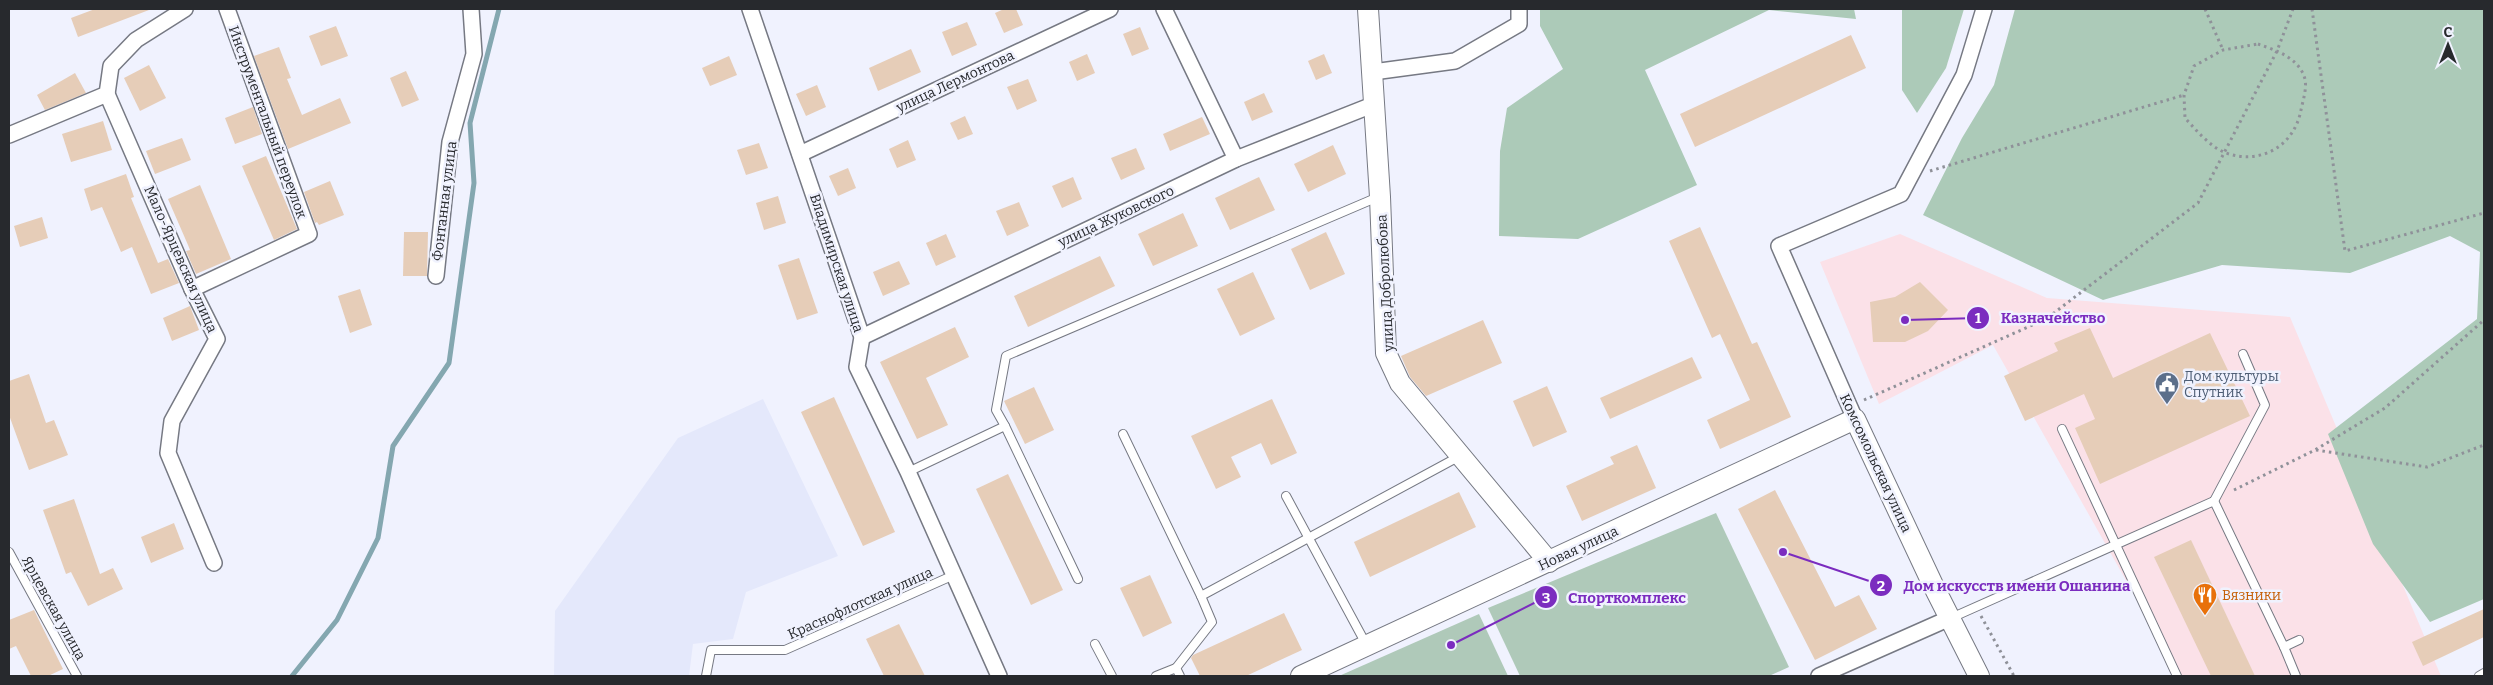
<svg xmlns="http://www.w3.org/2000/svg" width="2493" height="685" font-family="Bitter,serif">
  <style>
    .commercial { fill: #fbe1e8 }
    .built { fill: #e4e8fb }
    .green { fill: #afc9b9 }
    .forest { fill: #accab8 }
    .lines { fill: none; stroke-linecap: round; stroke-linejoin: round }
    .stream { stroke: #84a7b0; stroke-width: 5 }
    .building { fill: #e6cdb8 }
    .lane-casing { stroke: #767983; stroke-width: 10 }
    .street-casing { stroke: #767983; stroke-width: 18 }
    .secondary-casing { stroke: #767983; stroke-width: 22 }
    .path { stroke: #8f9199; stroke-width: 3; stroke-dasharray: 2.5 4; stroke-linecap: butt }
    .lane { stroke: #fff; stroke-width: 8 }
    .street { stroke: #fff; stroke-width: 15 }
    .secondary { stroke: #fff; stroke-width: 20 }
    .labels { text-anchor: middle; stroke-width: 5; stroke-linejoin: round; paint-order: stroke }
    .street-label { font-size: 14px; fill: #27292d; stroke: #f0f2fe }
    .service-label { font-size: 14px; fill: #4e5e75; stroke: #f0f2fe; text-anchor: start }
    .food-label { font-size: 14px; fill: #c56008; stroke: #f0f2fe; text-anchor: start }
    .leader { fill: none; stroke: #7b2cbf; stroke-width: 2 }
    .callout-dot { fill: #7b2cbf; stroke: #f0f2fe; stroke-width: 2 }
    .mark-label { font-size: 15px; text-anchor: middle; font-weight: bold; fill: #fff }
    .callout-label { font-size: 15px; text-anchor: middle; font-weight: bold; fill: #7b2cbf; stroke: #f0f2fe; stroke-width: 5; stroke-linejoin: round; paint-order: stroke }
  </style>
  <rect width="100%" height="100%" fill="#f0f2fe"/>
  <polygon class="commercial" points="1900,234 2047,298 2290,317 2441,676 2180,676 1993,345 1879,404 1820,262"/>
  <polygon class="built" points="763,399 838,556 746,592 733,639 693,644 689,676 554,676 555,611 678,438"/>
  <g class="green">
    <polygon points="1716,513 1789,667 1769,676 1520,676 1488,608"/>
    <polygon points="1479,614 1508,676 1339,676"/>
  </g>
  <g class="forest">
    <polygon points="1540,9 1854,9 1856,19 1769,10 1645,70 1697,185 1578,239 1499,236 1500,151 1507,108 1563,69 1540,26"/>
    <polygon points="1902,9 1964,9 1946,68 1917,113 1902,90"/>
    <polygon points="2015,9 2484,9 2484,599 2430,622 2373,544 2328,434 2477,319 2480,252 2450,236 2350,273 2222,265 2103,300 1923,215 1962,138 1994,85"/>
  </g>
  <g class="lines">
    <polyline class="stream" points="292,676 337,620 378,538 393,446 449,363 474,183 470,123 499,9"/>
  </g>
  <g class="building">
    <polygon points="95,9 149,9 149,10 78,37 71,18"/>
    <polygon points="1004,9 1016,9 1023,25 1004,33 995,13"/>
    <polygon points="967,22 977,45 952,56 942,32"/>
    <polygon points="336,26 348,56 321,66 309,36"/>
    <polygon points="1140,27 1149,49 1132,56 1123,34"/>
    <polygon points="1851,35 1866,68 1695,147 1680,114"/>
    <polygon points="279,47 291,78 287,79 302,115 340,98 351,123 288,149 254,56"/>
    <polygon points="911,49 921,72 878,91 869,68"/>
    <polygon points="1087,54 1095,73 1077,81 1069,62"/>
    <polygon points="1324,54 1332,73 1316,80 1308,61"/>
    <polygon points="729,56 737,75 710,86 702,68"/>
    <polygon points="149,65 166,98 140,111 124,78"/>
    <polygon points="406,71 419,100 402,107 390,78"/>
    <polygon points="75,73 86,93 45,110 37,95"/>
    <polygon points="1028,79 1037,101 1017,110 1007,87"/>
    <polygon points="817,85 826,107 806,116 796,94"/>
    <polygon points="1264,93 1273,112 1252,121 1244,102"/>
    <polygon points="253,107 262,134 235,144 225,118"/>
    <polygon points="965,116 973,134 958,140 950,123"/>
    <polygon points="1202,117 1210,134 1170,151 1163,134"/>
    <polygon points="103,121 112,150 71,162 62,134"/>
    <polygon points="182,138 191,160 155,174 146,151"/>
    <polygon points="908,140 916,160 897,168 889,149"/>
    <polygon points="759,143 768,168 746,175 737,150"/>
    <polygon points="1333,145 1346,174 1308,192 1294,164"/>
    <polygon points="1136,148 1145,169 1121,180 1111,158"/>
    <polygon points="266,156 297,229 274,240 242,166"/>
    <polygon points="848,168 856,188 838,196 829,176"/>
    <polygon points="126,174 134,197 131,198 158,263 168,259 179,283 151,294 132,247 121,252 102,207 91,211 84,189"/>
    <polygon points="1073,177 1082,199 1062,208 1052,186"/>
    <polygon points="1259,177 1275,210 1230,230 1215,198"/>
    <polygon points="330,181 344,215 319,225 317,222 315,223 304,192"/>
    <polygon points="200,185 231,259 196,274 186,251 190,250 188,245 168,199"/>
    <polygon points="778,196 786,223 764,230 756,203"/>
    <polygon points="1019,202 1029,226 1007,236 996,211"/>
    <polygon points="1183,213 1198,246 1153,266 1138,234"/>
    <polygon points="42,217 48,238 20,247 14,226"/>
    <polygon points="1700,227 1752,344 1757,342 1791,417 1720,449 1707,420 1750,400 1720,334 1712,338 1669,241"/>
    <polygon points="404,232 428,232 427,276 403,276"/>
    <polygon points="1326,232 1345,274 1310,290 1291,249"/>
    <polygon points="946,234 956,257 936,266 926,243"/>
    <polygon points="1100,256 1115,286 1028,327 1014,296"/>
    <polygon points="799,258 818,313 797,320 778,265"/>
    <polygon points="899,261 910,284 883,296 873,272"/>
    <polygon points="1253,272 1275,319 1240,336 1217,289"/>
    <polygon points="1920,282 1948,310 1928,331 1905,342 1873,342 1870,302 1895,297"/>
    <polygon points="360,289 372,325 350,333 338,296"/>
    <polygon points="190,306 199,330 172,341 163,318"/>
    <polygon points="1483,320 1502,363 1426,396 1410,377 1401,356"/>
    <polygon points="955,327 969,357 926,378 948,425 917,439 880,362"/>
    <polygon points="2090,328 2113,378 2210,333 2250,416 2100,484 2075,428 2095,419 2084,394 2025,421 2004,376 2058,351 2054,343"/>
    <polygon points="1692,357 1702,378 1610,419 1600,398"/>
    <polygon points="29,374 46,423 54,420 68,455 29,470 9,415 9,381"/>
    <polygon points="1547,386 1567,432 1533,447 1513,401"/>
    <polygon points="1034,387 1054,430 1025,444 1004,401"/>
    <polygon points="834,397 895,532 863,546 801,412"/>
    <polygon points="1272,399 1297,453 1271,465 1261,443 1231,457 1241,477 1216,489 1191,436"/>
    <polygon points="1637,445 1656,488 1582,521 1566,486 1614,464 1610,457"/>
    <polygon points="1008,474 1063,590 1031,605 976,489"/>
    <polygon points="1775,490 1835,607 1859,595 1877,629 1815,660 1738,509"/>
    <polygon points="1459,492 1476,527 1370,577 1354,542"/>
    <polygon points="74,499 100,574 113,568 123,589 88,606 71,572 66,574 43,510"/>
    <polygon points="174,523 184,549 151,563 141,537"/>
    <polygon points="2191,540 2255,676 2211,676 2154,557"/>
    <polygon points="1150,575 1172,623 1143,637 1120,588"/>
    <polygon points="2484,609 2484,637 2423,666 2412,642"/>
    <polygon points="34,610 63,669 48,676 31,676 16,646 9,649 9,620"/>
    <polygon points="1284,613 1302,650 1246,676 1200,676 1191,658 1193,655"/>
    <polygon points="899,624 925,676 884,676 866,639"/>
  </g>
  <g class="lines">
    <defs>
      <g id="lane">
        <polyline points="2062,429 2177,676"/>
        <polyline points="1123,434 1201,596 1460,456"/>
        <polyline points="908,472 1005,426"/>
        <polyline points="1286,496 1366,644"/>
        <polyline points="2214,501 2265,405 2243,354"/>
        <polyline points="9,552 77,676"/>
        <polyline points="1078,579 1005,426 996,410 1006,356 1378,197"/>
        <polyline points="1951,618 2214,501 2284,647"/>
        <polyline points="1095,644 1112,676"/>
        <polyline points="1176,668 1212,622 1201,596"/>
        <polyline points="706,676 711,650 785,650 954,575"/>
        <polyline points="1156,676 1176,668 1180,676"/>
        <polyline points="2296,676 2284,647 2299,640"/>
        <polyline points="2479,676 2484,673"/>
      </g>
      <g id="street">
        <polyline points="750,9 862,337 857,367 908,472 999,676"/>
        <polyline points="1164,9 1236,159"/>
        <polyline points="1373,72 1455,61 1519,24 1519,9"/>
        <polyline points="107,94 192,289 217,339 172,421 168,453 214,563"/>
        <polyline points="9,135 107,94 111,66 136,40 185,9"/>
        <polyline points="800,154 1110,9"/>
        <polyline points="436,276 450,142 474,54 471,9"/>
        <polyline points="192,289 309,234 227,9"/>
        <polyline points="862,337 1236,159 1375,104"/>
        <polyline points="1855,419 1779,246 1901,194 1964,75 1984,9"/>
        <polyline points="1819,676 1950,618"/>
      </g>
      <g id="secondary">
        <polyline points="1368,9 1380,197 1386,353 1400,383 1549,562"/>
        <polyline points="1301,676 1855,419 1933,585 1979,676"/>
      </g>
    </defs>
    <use href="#lane" class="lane-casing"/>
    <use href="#street" class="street-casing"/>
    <use href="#secondary" class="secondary-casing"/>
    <g class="path">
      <polyline points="2205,9 2223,50"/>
      <polyline points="2312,9 2345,251 2484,213"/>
      <path d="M2258,44C2275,50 2297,57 2304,76C2308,86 2303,100 2301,110C2294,147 2260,165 2226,153C2210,147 2196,130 2185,118L2184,95L2194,66L2223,50Z"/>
      <polyline points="1930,171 2184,95"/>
      <polyline points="1864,400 2046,319 2198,203 2277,51 2293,9"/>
      <polyline points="2316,450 2427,467 2484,445"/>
      <polyline points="2234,490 2315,450 2385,408 2484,320"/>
      <polyline points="1981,616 2014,676"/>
    </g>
    <use href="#lane" class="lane"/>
    <use href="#street" class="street"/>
    <use href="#secondary" class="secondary"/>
  </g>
  <defs>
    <symbol id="civic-pin" viewBox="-11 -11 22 30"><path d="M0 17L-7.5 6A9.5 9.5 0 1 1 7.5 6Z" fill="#5c6f8a" stroke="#f0f2fe"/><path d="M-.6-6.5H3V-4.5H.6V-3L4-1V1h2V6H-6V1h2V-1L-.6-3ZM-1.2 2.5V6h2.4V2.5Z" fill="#fff"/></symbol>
    <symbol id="restaurant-pin" viewBox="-11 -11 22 30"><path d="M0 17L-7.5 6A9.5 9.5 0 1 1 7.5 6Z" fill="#e8710a" stroke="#f0f2fe"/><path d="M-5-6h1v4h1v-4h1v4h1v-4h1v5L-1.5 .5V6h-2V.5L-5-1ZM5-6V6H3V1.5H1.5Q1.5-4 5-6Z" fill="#fff"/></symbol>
  </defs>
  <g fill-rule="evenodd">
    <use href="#civic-pin" x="2153" y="370" width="28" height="38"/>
    <use href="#restaurant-pin" x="2191" y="581" width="28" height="38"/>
  </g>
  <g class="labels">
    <g class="street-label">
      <text transform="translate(955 81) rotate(-25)" y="5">улица Лермонтова</text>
      <text transform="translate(268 122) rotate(70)" y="5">Инструментальный переулок</text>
      <text transform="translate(444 201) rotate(-83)" y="5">Фонтанная улица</text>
      <text transform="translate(1116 216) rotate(-25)" y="5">улица Жуковского</text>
      <text transform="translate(181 259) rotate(66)" y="5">Мало-Ярцевская улица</text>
      <text transform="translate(837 263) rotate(72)" y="5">Владимирская улица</text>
      <text transform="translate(1385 283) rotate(-93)" y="5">улица Добролюбова</text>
      <text transform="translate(1876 463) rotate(65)" y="5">Комсомольская улица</text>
      <text transform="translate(1578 548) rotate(-25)" y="5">Новая улица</text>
      <text transform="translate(860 603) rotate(-24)" y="5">Краснофлотская улица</text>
      <text transform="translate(54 608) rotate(61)" y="5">Ярцевская улица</text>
    </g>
    <g class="service-label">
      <text x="2184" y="381">Дом культуры<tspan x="2184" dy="16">Спутник</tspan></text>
    </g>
    <g class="food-label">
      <text x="2222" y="600">Вязники</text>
    </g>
  </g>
  <path class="leader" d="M1905 320L1978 318M1783 552L1881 585M1451 645L1546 597"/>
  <g class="callout-dot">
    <circle cx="1905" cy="320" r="5"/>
    <circle cx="1783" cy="552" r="5"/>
    <circle cx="1451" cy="645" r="5"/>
    <circle cx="1978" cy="318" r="12"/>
    <circle cx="1881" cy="585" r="12"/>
    <circle cx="1546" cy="597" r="12"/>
  </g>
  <g class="mark-label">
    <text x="1978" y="323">1</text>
    <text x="1881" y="591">2</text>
    <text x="1546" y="603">3</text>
  </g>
  <g class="callout-label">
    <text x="2053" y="323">Казначейство</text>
    <text x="2017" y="591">Дом искусств имени Ошанина</text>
    <text x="1627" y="603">Спорткомплекс</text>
  </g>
  <rect width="2493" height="685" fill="none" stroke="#27292d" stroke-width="20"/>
  <g transform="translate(2448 45)" stroke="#f0f2fe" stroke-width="4" paint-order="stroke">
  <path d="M0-4L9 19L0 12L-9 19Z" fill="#27292d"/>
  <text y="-8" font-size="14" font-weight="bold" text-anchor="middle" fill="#27292d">С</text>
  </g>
</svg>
